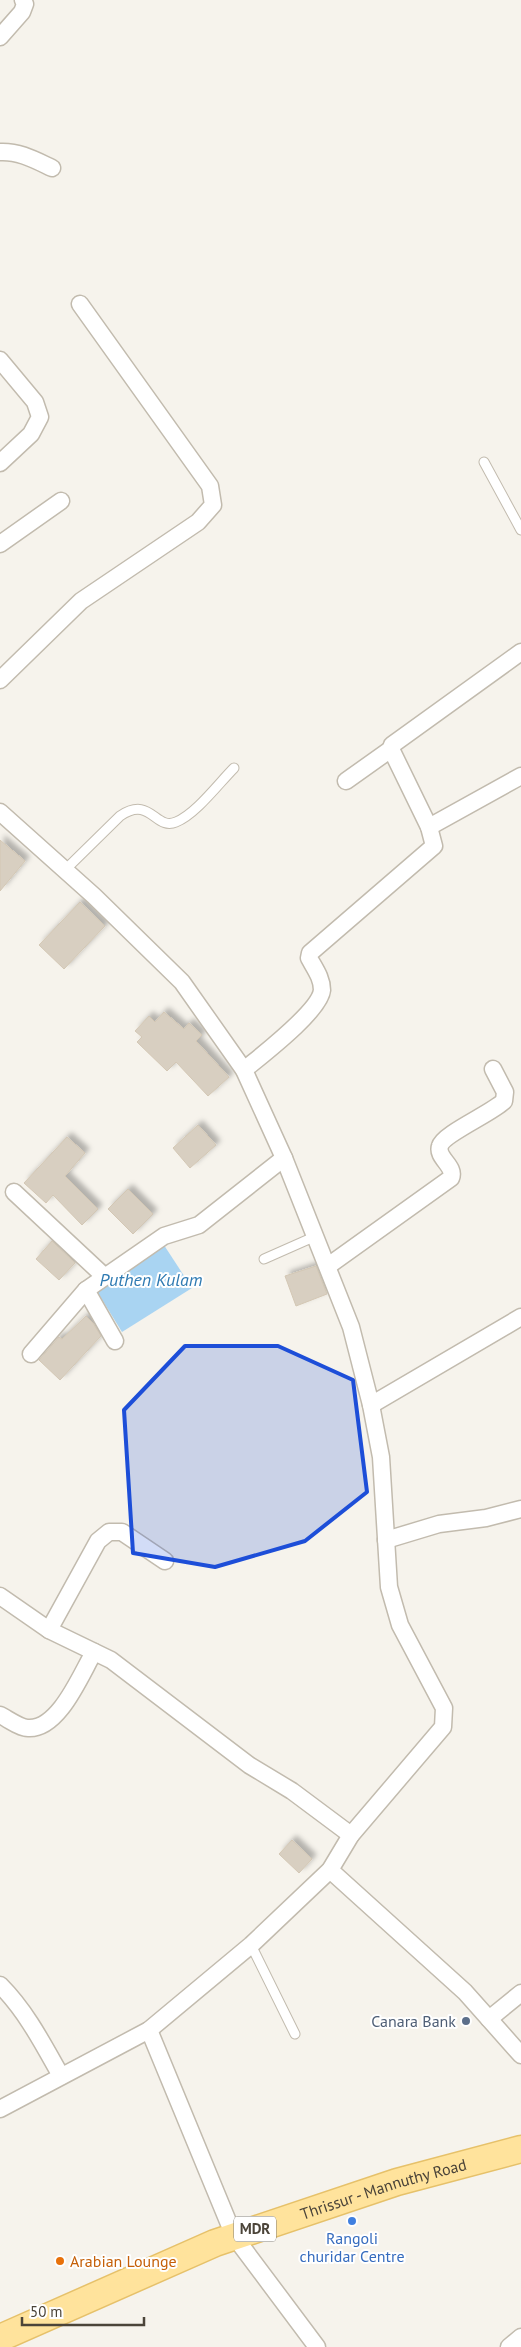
<svg xmlns="http://www.w3.org/2000/svg" width="521" height="2347" font-family="'PT Sans',sans-serif">
  <style>
    .water { fill: #a9d4f2 }
    .building { fill: #d8cfc1; stroke: #d3c7b4; filter: url(#shadow) }
    .lines { fill: none; stroke-linecap: round; stroke-linejoin: round }
    .lane-casing { stroke: #c2bbae; stroke-width: 11 }
    .street-casing { stroke: #c2bbae; stroke-width: 19 }
    .primary-casing { stroke: #e6c16a; stroke-width: 29 }
    .lane { stroke: #fff; stroke-width: 9 }
    .street { stroke: #fff; stroke-width: 16 }
    .primary { stroke: #ffe39c; stroke-width: 26 }
    .marked { fill: #1d4ed8; fill-opacity: 0.2; stroke: #1d4ed8; stroke-width: 4; stroke-linejoin: round }
    .service-dot { fill: #5c6f8a; stroke: #fff; stroke-width: 2 }
    .shop-dot { fill: #3f7fe0; stroke: #fff; stroke-width: 2 }
    .food-dot { fill: #e8710a; stroke: #fff; stroke-width: 2 }
    .labels { text-anchor: middle; stroke-width: 4; stroke-linejoin: round; paint-order: stroke }
    .shield { fill: #fff; stroke: #817c74; stroke-width: 1 }
    .shield-label { font-size: 15px; font-weight: bold; fill: #4b4439 }
    .service-label { font-size: 16px; fill: #4e5e75; stroke: #fff; text-anchor: end }
    .street-label { font-size: 16px; fill: #4b4439; stroke: #fff }
    .shop-label { font-size: 16px; fill: #366cbe; stroke: #fff }
    .food-label { font-size: 16px; fill: #c56008; stroke: #fff; text-anchor: start }
    .water-label { font-size: 18px; font-style: italic; fill: #2e7ab2; stroke: #fff }
  </style>
  <defs>
    <filter id="shadow"><feDropShadow dx="4.5" dy="-4.5" stdDeviation="2.5" flood-color="#0004"/></filter>
  </defs>
  <rect width="100%" height="100%" fill="#f6f3ec"/>
  <polygon class="water" points="160,1239 192,1288 122,1332 93,1285"/>
  <g class="building">
    <polygon points="0,840 25,861 0,891"/>
    <polygon points="80,902 105,926 64,969 39,945"/>
    <polygon points="164,1012 184,1029 189,1023 202,1035 196,1041 229,1077 208,1096 176,1062 167,1071 137,1042 142,1037 135,1031 149,1016 155,1022"/>
    <polygon points="198,1125 216,1145 190,1168 173,1148"/>
    <polygon points="67,1137 85,1153 65,1176 98,1209 82,1225 53,1195 46,1203 24,1183"/>
    <polygon points="128,1189 153,1214 133,1234 108,1209"/>
    <polygon points="52,1241 75,1263 59,1280 36,1259"/>
    <polygon points="316,1266 327,1294 296,1306 285,1276"/>
    <polygon points="86,1316 93,1323 101,1336 60,1380 39,1360 59,1337 62,1339"/>
    <polygon points="292,1840 312,1859 299,1873 279,1854"/>
  </g>
  <g class="lines">
    <defs>
      <g id="lane">
        <polyline points="484,462 521,530"/>
        <path d="M65,870L120,816C151,795 155,831 176,822C196,814 219,783 234,768"/>
        <polyline points="264,1259 316,1236"/>
        <polyline points="251,1945 295,2034"/>
      </g>
      <g id="street">
        <polyline points="0,37 22,12 25,4 23,0"/>
        <path d="M0,152C19,151 35,160 52,168"/>
        <polyline points="0,360 35,402 40,417 31,434 0,463"/>
        <polyline points="0,544 61,501"/>
        <polyline points="0,680 81,601 198,522 213,505 210,486 80,304"/>
        <polyline points="346,781 391,749"/>
        <polyline points="0,812 94,896 182,982 244,1070 284,1158 351,1327 371,1405 381,1457 389,1587 400,1625 444,1708 443,1727 351,1835 330,1870 251,1945 149,2030 0,2109"/>
        <polyline points="429,827 521,776"/>
        <path d="M244,1070C262,1055 320,1011 322,990C322,978 315,969 309,958L310,953L434,846L429,827L391,749L392,745L521,652"/>
        <polyline points="14,1192 104,1276"/>
        <path d="M328,1266L451,1178C456,1166 436,1158 440,1146C443,1134 492,1113 504,1101L505,1092L493,1069"/>
        <polyline points="86,1290 115,1341"/>
        <polyline points="31,1354 86,1290 164,1236 199,1225 284,1158"/>
        <polyline points="371,1405 521,1317"/>
        <polyline points="386,1540 439,1524 486,1518 521,1509"/>
        <polyline points="0,1596 49,1630 111,1660 249,1765 292,1791 351,1835"/>
        <polyline points="49,1630 98,1541 109,1532 122,1532 165,1561"/>
        <path d="M0,1715C8,1719 20,1728 28,1728C59,1730 81,1674 94,1652"/>
        <polyline points="330,1870 465,1992 521,2055"/>
        <path d="M0,1985C26,2011 43,2044 61,2076"/>
        <polyline points="489,2019 521,1993"/>
        <polyline points="149,2030 234,2236 317,2347"/>
        <polyline points="509,2347 521,2337"/>
      </g>
      <g id="primary">
        <path id="s1" d="M0,2338L215,2243L397,2182L521,2149"/>
      </g>
    </defs>
    <use href="#lane" class="lane-casing"/>
    <use href="#street" class="street-casing"/>
    <use href="#primary" class="primary-casing"/>
    <use href="#lane" class="lane"/>
    <use href="#street" class="street"/>
    <use href="#primary" class="primary"/>
  </g>
  <path class="marked" d="M185,1346H278L353,1380L367,1492L305,1541L215,1567L133,1553L124,1410Z"/>
  <circle class="service-dot" cx="466" cy="2021" r="5"/>
  <circle class="shop-dot" cx="352" cy="2221" r="5"/>
  <circle class="food-dot" cx="60" cy="2261" r="5"/>
  <g class="labels">
    <rect class="shield" x="234" y="2216.5" width="42" height="25" rx="4"/>
    <g class="shield-label">
      <text x="255" y="2234">MDR</text>
    </g>
    <g class="service-label">
      <text x="456" y="2027">Canara Bank</text>
    </g>
    <g class="street-label">
      <text dy="6" stroke="none"><textPath href="#s1" startOffset="412">Thrissur - Mannuthy Road</textPath></text>
    </g>
    <g class="shop-label">
      <text x="352" y="2244">Rangoli<tspan x="352" dy="18">churidar Centre</tspan></text>
    </g>
    <g class="food-label">
      <text x="70" y="2267">Arabian Lounge</text>
    </g>
    <g class="water-label">
      <text x="151" y="1286">Puthen Kulam</text>
    </g>
  </g>
  <path d="M22 2317v8h122v-8" fill="none" stroke="#4b4439" stroke-width="2.5"/>
  <text x="30" y="2317" font-size="15" fill="#4b4439" stroke="#ffffff" stroke-width="4" paint-order="stroke">50 m</text>
</svg>
